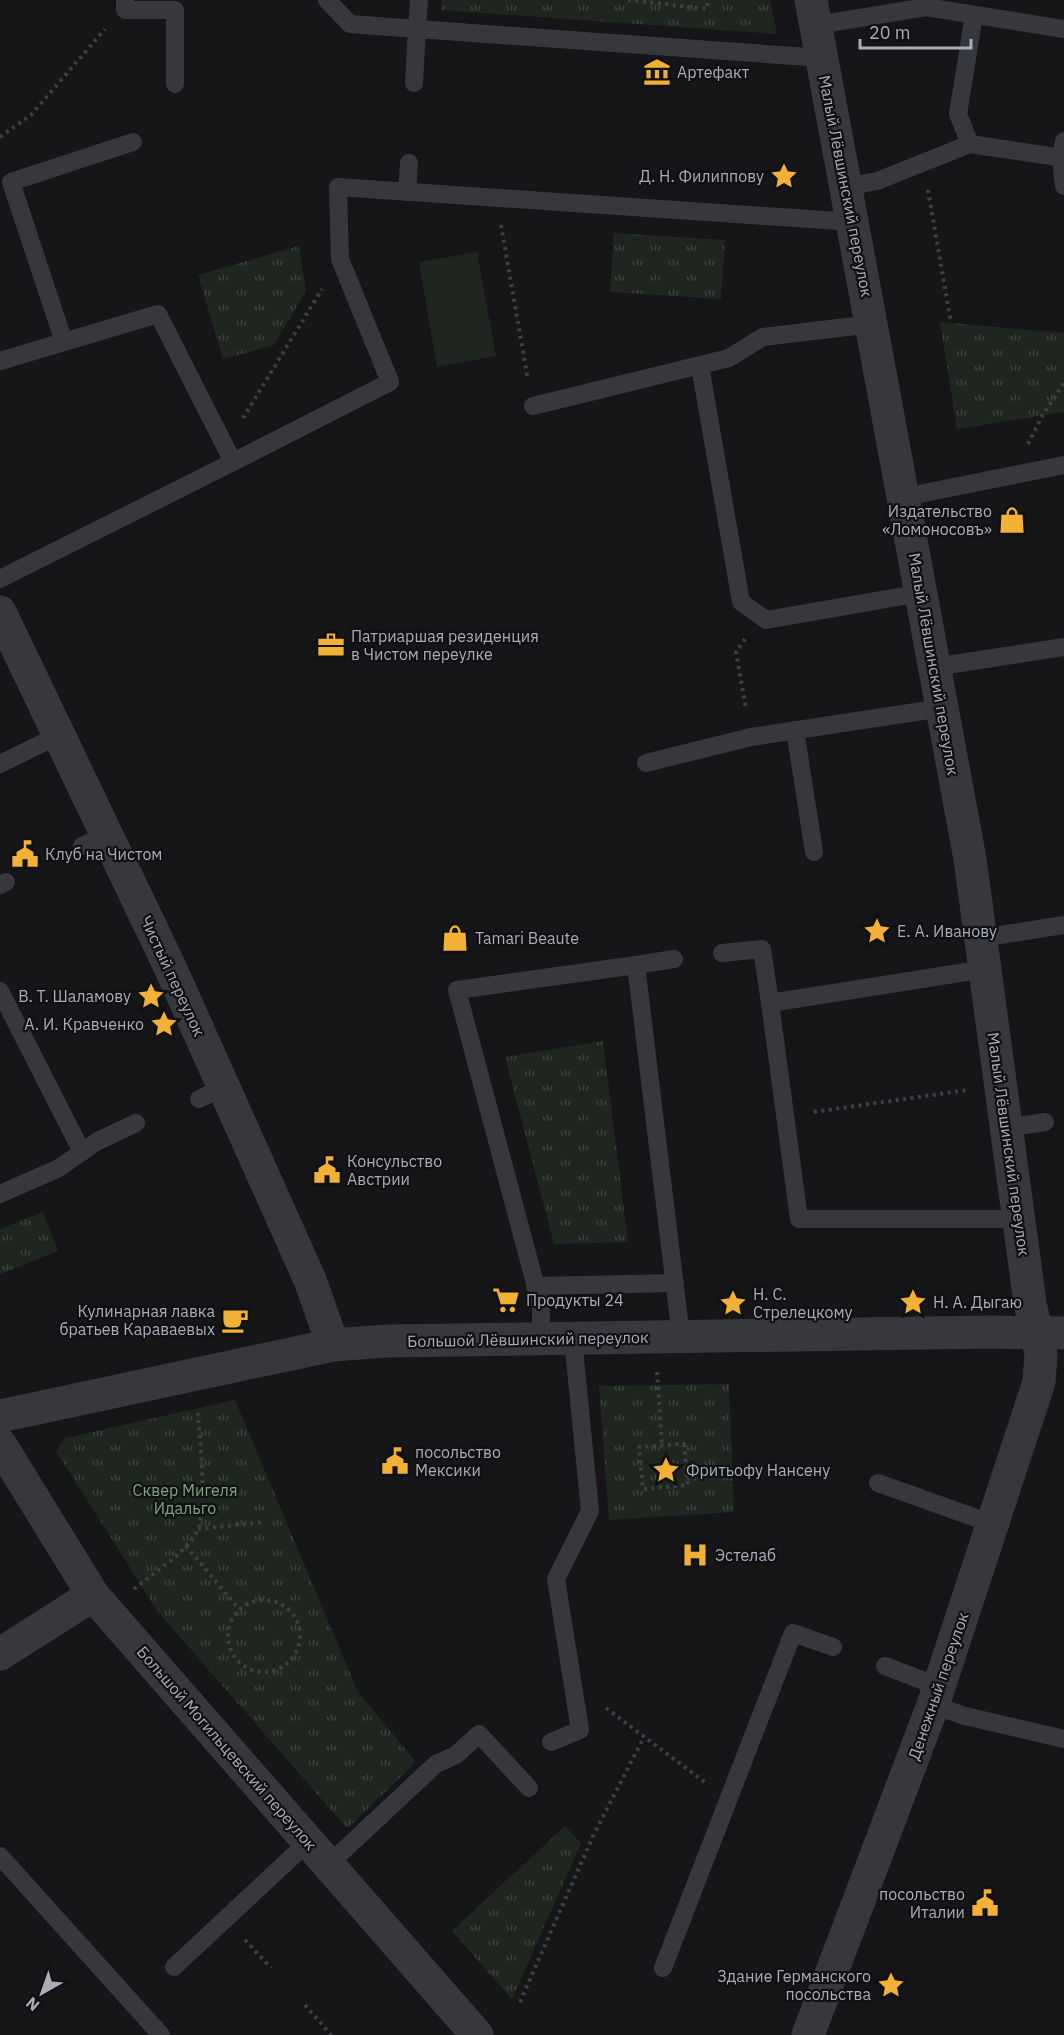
<svg xmlns="http://www.w3.org/2000/svg" width="1064" height="2035" font-family="'IBM Plex Sans',sans-serif">
  <style>
    .grass { fill: url(#grass-tufts) }
    .pitch { fill: #1e261f }
    .lines { fill: none; stroke-linecap: round; stroke-linejoin: round }
    .path { stroke: #3d3f44; stroke-width: 4; stroke-dasharray: 3 4.5; stroke-linecap: butt }
    .lane { stroke: #37383d; stroke-width: 18 }
    .street { stroke: #37383d; stroke-width: 33 }
    .labels { text-anchor: middle; stroke-width: 4.5; stroke-linejoin: round; paint-order: stroke }
    .poi-label { font-size: 16px; fill: #a8adb8; stroke: #111113; text-anchor: start }
    .street-label { font-size: 16px; fill: #a8adb8; stroke: #111113 }
    .park-label { font-size: 16px; fill: #7fa381; stroke: #111113 }
  </style>
  <defs>
    <pattern id="grass-tufts" width="24" height="20" patternUnits="userSpaceOnUse" patternTransform="scale(1.5)"><rect width="24" height="20" fill="#1e261f"/><path d="M3 7l-1-3M5 7V3M7 7l1-3M15 17l-1-3M17 17v-4M19 17l1-3" fill="none" stroke="#3c433d"/></pattern>
  </defs>
  <rect width="100%" height="100%" fill="#161618"/>
  <g class="grass">
    <polygon points="442,0 770,0 777,34 441,10"/>
    <polygon points="614,233 725,240 721,299 610,292"/>
    <polygon points="299,246 306,291 274,345 223,359 198,275"/>
    <polygon points="940,322 1064,333 1064,412 957,429"/>
    <polygon points="603,1041 628,1242 554,1244 505,1057"/>
    <polygon points="43,1212 58,1251 0,1274 0,1229"/>
    <polygon points="729,1384 734,1512 609,1520 599,1386"/>
    <polygon points="235,1400 358,1692 416,1762 349,1827 346,1827 158,1612 56,1451 65,1438"/>
    <polygon points="565,1826 581,1843 512,1999 452,1931"/>
  </g>
  <polygon class="pitch" points="477,252 496,356 437,367 419,262"/>
  <g class="lines">
    <g class="path">
      <polyline points="628,0 707,9 708,0"/>
      <polyline points="0,137 31,115 105,29"/>
      <polyline points="928,190 951,323"/>
      <polyline points="501,225 528,380"/>
      <polyline points="243,418 322,289"/>
      <polyline points="1028,444 1042,416 1064,383"/>
      <polyline points="745,639 736,652 746,709"/>
      <polyline points="814,1112 967,1090"/>
      <polyline points="657,1372 662,1445"/>
      <polygon points="684,1444 688,1485 643,1489 639,1447"/>
      <polyline points="198,1529 265,1522"/>
      <polyline points="186,1546 239,1609"/>
      <path d="M134,1589C152,1574 189,1551 198,1529C208,1505 199,1438 198,1409"/>
      <circle cx="264" cy="1636" r="36"/>
      <polyline points="606,1708 706,1783"/>
      <polyline points="245,1940 271,1968"/>
      <polyline points="520,2002 593,1836 644,1737"/>
      <polyline points="305,2005 331,2035"/>
    </g>
    <g class="lane">
      <polyline points="125,0 125,10 175,10 175,84"/>
      <polyline points="327,0 350,24 417,29 414,83"/>
      <polyline points="419,0 417,29 822,58"/>
      <polyline points="817,25 926,7 1064,29"/>
      <polyline points="1064,141 1061,158 1064,186"/>
      <polyline points="970,144 958,114 974,15"/>
      <polyline points="846,187 877,181 970,144 1064,158"/>
      <polyline points="407,192 409,163"/>
      <polyline points="64,342 11,182 133,142"/>
      <polyline points="0,361 158,314 233,462 0,579"/>
      <polyline points="700,366 741,602 766,620 921,593"/>
      <polyline points="533,406 729,358 763,337 872,324"/>
      <polyline points="233,462 390,382 340,259 338,187 853,222"/>
      <polyline points="904,497 1064,465"/>
      <polyline points="934,667 1064,647"/>
      <polyline points="795,730 814,852"/>
      <polyline points="646,763 751,737 942,708"/>
      <polyline points="0,764 59,735"/>
      <polyline points="82,846 107,835"/>
      <polyline points="0,885 6,882"/>
      <polyline points="981,938 1064,925"/>
      <polyline points="722,953 762,949 770,1003"/>
      <polyline points="636,965 674,959"/>
      <polyline points="985,969 770,1003 799,1219 1018,1219"/>
      <polyline points="0,991 82,1152"/>
      <polyline points="199,1099 224,1087"/>
      <polyline points="1006,1128 1045,1122"/>
      <polyline points="0,1194 59,1168 96,1142 136,1123"/>
      <polyline points="535,1286 675,1283"/>
      <polyline points="541,1339 541,1306 457,990 636,965 681,1337"/>
      <polyline points="878,1483 993,1524"/>
      <polyline points="885,1666 940,1687"/>
      <polyline points="933,1705 965,1716 1064,1739"/>
      <polyline points="551,1742 580,1730 556,1579 590,1511 573,1339"/>
      <polyline points="0,1856 161,2035"/>
      <polyline points="329,1864 436,1764 456,1755 479,1734 529,1788"/>
      <polyline points="174,1967 309,1841"/>
      <polyline points="663,1968 793,1633 833,1647"/>
    </g>
    <g class="street">
      <polyline points="0,612 169,965 310,1280 333,1345"/>
      <polyline points="0,1416 333,1345 387,1341 990,1332 1064,1333"/>
      <polyline points="0,1444 93,1595 477,2035"/>
      <polyline points="0,1654 93,1595"/>
      <polyline points="808,2035 933,1705 1039,1382 1041,1354 1030,1303 970,859 811,0"/>
    </g>
  </g>
  <defs>
    <symbol id="museum-bare" viewBox="-9 -9 18 18"><path d="M0-6L6-3V-2H-6V-3ZM-5-1h2V3h-2ZM-1-1h2V3h-2ZM3-1h2V3H3ZM-6 4H6V6H-6Z" fill="#f2b134" stroke="#111113" stroke-width="2.5" paint-order="stroke"/></symbol>
    <symbol id="sight-bare" viewBox="-9 -9 18 18"><path d="M0-6L1.8-2.2L6-1.7L2.9 1.2L3.7 5.4L0 3.3L-3.7 5.4L-2.9 1.2L-6-1.7L-1.8-2.2Z" fill="#f2b134" stroke="#111113" stroke-width="2.5" paint-order="stroke"/></symbol>
    <symbol id="shop-bare" viewBox="-9 -9 18 18"><path d="M-5-2.5h2.3a2.7 3.5 0 0 1 5.4 0H5L5.5 6h-11ZM-1.5-2.5h3a1.5 2.3 0 0 0-3 0Z" fill="#f2b134" stroke="#111113" stroke-width="2.5" paint-order="stroke"/></symbol>
    <symbol id="office-bare" viewBox="-9 -9 18 18"><path d="M-6-3h4V-5.5h4V-3h4V5H-6ZM-1-4.5V-3h2v-1.5ZM-6 0V1H6V0Z" fill="#f2b134" stroke="#111113" stroke-width="2.5" paint-order="stroke"/></symbol>
    <symbol id="civic-bare" viewBox="-9 -9 18 18"><path d="M-.6-6.5H3V-4.5H.6V-3L4-1V1h2V6H-6V1h2V-1L-.6-3ZM-1.2 2.5V6h2.4V2.5Z" fill="#f2b134" stroke="#111113" stroke-width="2.5" paint-order="stroke"/></symbol>
    <symbol id="supermarket-bare" viewBox="-9 -9 18 18"><path d="M-6-5.5h2.5l.6 2H6L4.5 2H-2.5L-4.4-4H-6ZM-1.5 3.2a1.3 1.3 0 1 0 .1 0ZM3 3.2a1.3 1.3 0 1 0 .1 0Z" fill="#f2b134" stroke="#111113" stroke-width="2.5" paint-order="stroke"/></symbol>
    <symbol id="cafe-bare" viewBox="-9 -9 18 18"><path d="M-5.5-4.5H6V0H3Q3 3.5 0 3.5H-2.5Q-5.5 3.5-5.5 0ZM3-3.2v2h1.7v-2ZM-6 4.5H4V6H-6Z" fill="#f2b134" stroke="#111113" stroke-width="2.5" paint-order="stroke"/></symbol>
    <symbol id="hospital-bare" viewBox="-9 -9 18 18"><path d="M-5-5h3v3.5h4V-5h3V5h-3V1.5h-4V5h-3Z" fill="#f2b134" stroke="#111113" stroke-width="2.5" paint-order="stroke"/></symbol>
  </defs>
  <g fill-rule="evenodd">
    <use href="#museum-bare" x="638" y="53" width="38" height="38"/>
    <use href="#sight-bare" x="765" y="157" width="38" height="38"/>
    <use href="#shop-bare" x="993" y="501" width="38" height="38"/>
    <use href="#office-bare" x="312" y="626" width="38" height="38"/>
    <use href="#civic-bare" x="6" y="835" width="38" height="38"/>
    <use href="#sight-bare" x="858" y="912" width="38" height="38"/>
    <use href="#shop-bare" x="436" y="919" width="38" height="38"/>
    <use href="#sight-bare" x="132" y="977" width="38" height="38"/>
    <use href="#sight-bare" x="145" y="1005" width="38" height="38"/>
    <use href="#civic-bare" x="308" y="1151" width="38" height="38"/>
    <use href="#supermarket-bare" x="487" y="1281" width="38" height="38"/>
    <use href="#sight-bare" x="894" y="1283" width="38" height="38"/>
    <use href="#sight-bare" x="714" y="1284" width="38" height="38"/>
    <use href="#cafe-bare" x="216" y="1301" width="38" height="38"/>
    <use href="#civic-bare" x="376" y="1442" width="38" height="38"/>
    <use href="#sight-bare" x="647" y="1451" width="38" height="38"/>
    <use href="#hospital-bare" x="676" y="1536" width="38" height="38"/>
    <use href="#civic-bare" x="966" y="1884" width="38" height="38"/>
    <use href="#sight-bare" x="872" y="1966" width="38" height="38"/>
  </g>
  <g class="labels">
    <g class="poi-label">
      <text x="677" y="78">Артефакт</text>
      <text x="764" y="182" text-anchor="end">Д. Н. Филиппову</text>
      <text x="992" y="517" text-anchor="end">Издательство<tspan x="992" dy="18">«Ломоносовъ»</tspan></text>
      <text x="351" y="642">Патриаршая резиденция<tspan x="351" dy="18">в Чистом переулке</tspan></text>
      <text x="45" y="860">Клуб на Чистом</text>
      <text x="897" y="937">Е. А. Иванову</text>
      <text x="475" y="944">Tamari Beaute</text>
      <text x="131" y="1002" text-anchor="end">В. Т. Шаламову</text>
      <text x="144" y="1030" text-anchor="end">А. И. Кравченко</text>
      <text x="347" y="1167">Консульство<tspan x="347" dy="18">Австрии</tspan></text>
      <text x="753" y="1300">Н. С.<tspan x="753" dy="18">Стрелецкому</tspan></text>
      <text x="526" y="1306">Продукты 24</text>
      <text x="933" y="1308">Н. А. Дыгаю</text>
      <text x="215" y="1317" text-anchor="end">Кулинарная лавка<tspan x="215" dy="18">братьев Караваевых</tspan></text>
      <text x="415" y="1458">посольство<tspan x="415" dy="18">Мексики</tspan></text>
      <text x="686" y="1476">Фритьофу Нансену</text>
      <text x="715" y="1561">Эстелаб</text>
      <text x="965" y="1900" text-anchor="end">посольство<tspan x="965" dy="18">Италии</tspan></text>
      <text x="871" y="1982" text-anchor="end">Здание Германского<tspan x="871" dy="18">посольства</tspan></text>
    </g>
    <g class="street-label">
      <text transform="translate(846 186) rotate(79)" y="6">Малый Лёвшинский переулок</text>
      <text transform="translate(934 664) rotate(80)" y="6">Малый Лёвшинский переулок</text>
      <text transform="translate(173 976) rotate(65)" y="6">Чистый переулок</text>
      <text transform="translate(1009 1144) rotate(82)" y="6">Малый Лёвшинский переулок</text>
      <text transform="translate(528 1339) rotate(-1)" y="6">Большой Лёвшинский переулок</text>
      <text transform="translate(938 1686) rotate(-71)" y="6">Денежный переулок</text>
      <text transform="translate(227 1748) rotate(49)" y="6">Большой Могильцевский переулок</text>
    </g>
    <g class="park-label">
      <text x="185" y="1496">Сквер Мигеля<tspan x="185" dy="18">Идальго</tspan></text>
    </g>
  </g>
  <g transform="translate(42 1993) rotate(220)" stroke="#111113" stroke-width="4.5" paint-order="stroke">
  <path d="M0-4.5L10 22L0 15L-10 22Z" fill="#a8adb8"/>
  <text y="-9" font-size="16" font-weight="bold" text-anchor="middle" fill="#a8adb8">N</text>
  </g>
  <path d="M860 39v9h111v-9" fill="none" stroke="#a8adb8" stroke-width="3"/>
  <text x="869" y="39" font-size="18" fill="#a8adb8" stroke="#111113" stroke-width="4.5" paint-order="stroke">20 m</text>
</svg>
